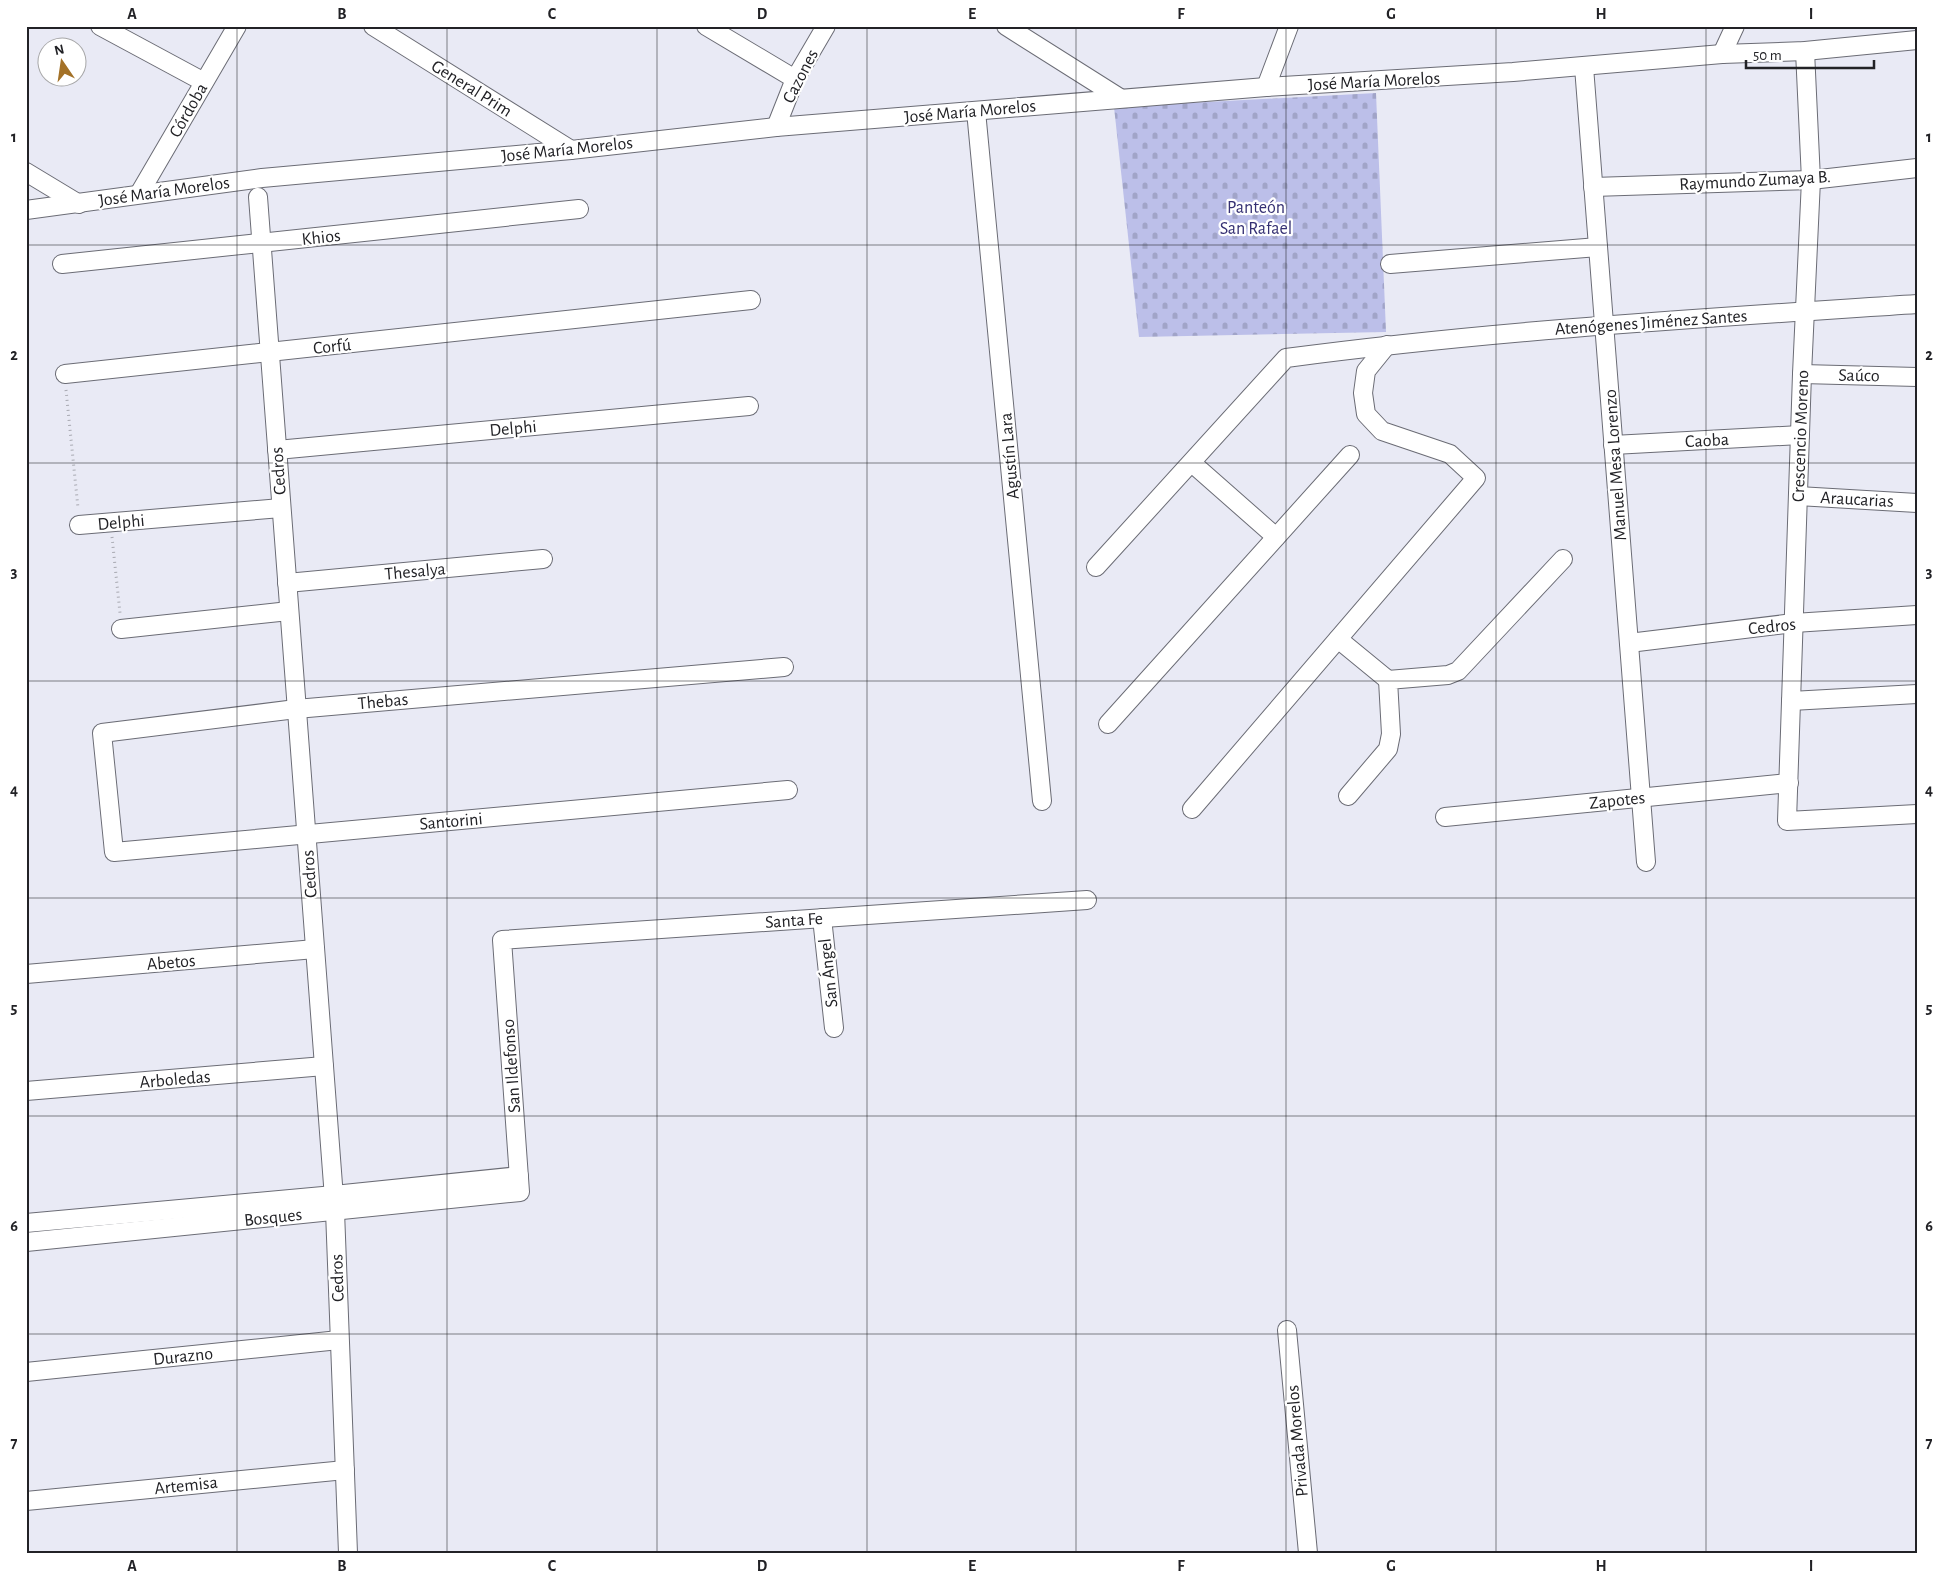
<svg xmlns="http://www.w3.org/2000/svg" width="1943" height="1579" font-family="'Alegreya Sans',sans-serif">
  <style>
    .cemetery { fill: url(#cemetery-stones) }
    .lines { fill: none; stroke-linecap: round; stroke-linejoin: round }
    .minor-casing { stroke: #6b6c75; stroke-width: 20 }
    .path { stroke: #a8a9b1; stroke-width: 3; stroke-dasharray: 1 4; stroke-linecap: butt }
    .minor { stroke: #fff; stroke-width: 18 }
    .grid { fill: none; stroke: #222226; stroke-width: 1; stroke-opacity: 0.55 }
    .labels { text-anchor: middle; stroke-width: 4.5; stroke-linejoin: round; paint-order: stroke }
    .street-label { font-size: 18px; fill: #222226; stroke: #fff }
    .park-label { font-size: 18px; fill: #353073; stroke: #fff }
    .neatline { fill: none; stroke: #222226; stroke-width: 2 }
    .grid-label { font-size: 16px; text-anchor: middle; font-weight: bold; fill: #222226 }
  </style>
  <defs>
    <pattern id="cemetery-stones" width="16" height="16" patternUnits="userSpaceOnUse" patternTransform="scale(1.25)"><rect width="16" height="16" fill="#bcbfe9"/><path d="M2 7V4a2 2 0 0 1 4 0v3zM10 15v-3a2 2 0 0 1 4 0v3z" fill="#a1a4c8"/></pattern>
  </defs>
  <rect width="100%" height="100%" fill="#e9eaf5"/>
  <polygon class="cemetery" points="1376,93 1386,332 1139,337 1114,107"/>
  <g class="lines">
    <defs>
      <g id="minor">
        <polyline points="100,26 204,82"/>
        <polyline points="373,26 571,150"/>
        <polyline points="706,26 795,79"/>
        <polyline points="1006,26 1120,98"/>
        <polyline points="1805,51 1811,180 1802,374 1787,821 1917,814"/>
        <polyline points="1722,54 1735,26"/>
        <polyline points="1584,67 1646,862"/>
        <polyline points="1266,87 1289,26"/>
        <polyline points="976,111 1042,801"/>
        <polyline points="776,127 795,79 826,26"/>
        <polyline points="26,172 79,204"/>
        <polyline points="1593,187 1811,180 1917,168"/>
        <polyline points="139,194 237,26"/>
        <polyline points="258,197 335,1211 348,1553"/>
        <polyline points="26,210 262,178 571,150 776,127 1266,87 1513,72 1722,54 1805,51 1917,40"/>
        <polyline points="62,264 579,209"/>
        <polyline points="1390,264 1598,247"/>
        <polyline points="65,374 751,300"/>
        <polyline points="1802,374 1917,377"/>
        <polyline points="1613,445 1800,435"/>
        <polyline points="277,450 749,406"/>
        <polyline points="1192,463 1276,537"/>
        <polyline points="1798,496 1917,503"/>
        <polyline points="79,525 281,508"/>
        <path d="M1096,567L1286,358C1496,330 1706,318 1917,304"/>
        <polyline points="287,583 543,559"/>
        <polyline points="121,629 289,611"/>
        <polyline points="1338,639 1388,680"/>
        <polyline points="1629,643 1794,623 1917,615"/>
        <polyline points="784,667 296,709 102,733 114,852 788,790"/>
        <polyline points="1791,701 1917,694"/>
        <polyline points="1108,724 1350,455"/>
        <polyline points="1348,796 1388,749 1391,734 1388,680 1448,675 1458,671 1563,559"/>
        <polyline points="1192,809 1476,478 1450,454 1382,431 1366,414 1363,393 1366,371 1387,345"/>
        <polyline points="1445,817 1789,783"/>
        <polyline points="822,918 834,1028"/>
        <polyline points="26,974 315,949"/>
        <polyline points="26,1091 324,1066"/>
        <polyline points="26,1223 334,1195 519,1176"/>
        <polyline points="26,1242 520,1192 502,940 1087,900"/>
        <polyline points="1287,1330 1308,1553"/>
        <polyline points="26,1372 339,1340"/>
        <polyline points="26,1501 345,1470"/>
      </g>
    </defs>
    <use href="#minor" class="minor-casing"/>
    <g class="path">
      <polyline points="66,390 78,508"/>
      <polyline points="112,537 120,613"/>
    </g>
    <use href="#minor" class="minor"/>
  </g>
  <path class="grid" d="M237,26V1553M447,26V1553M657,26V1553M867,26V1553M1076,26V1553M1286,26V1553M1496,26V1553M1706,26V1553M26,245H1917M26,463H1917M26,681H1917M26,898H1917M26,1116H1917M26,1334H1917"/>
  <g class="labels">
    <g class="street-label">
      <text transform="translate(800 76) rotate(-63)" y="6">Cazones</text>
      <text transform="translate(1374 81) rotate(-3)" y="6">José María Morelos</text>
      <text transform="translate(472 88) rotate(32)" y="6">General Prim</text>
      <text transform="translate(188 110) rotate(-60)" y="6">Córdoba</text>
      <text transform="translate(970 111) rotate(-5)" y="6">José María Morelos</text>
      <text transform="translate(567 149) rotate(-6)" y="6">José María Morelos</text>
      <text transform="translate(1755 180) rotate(-3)" y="6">Raymundo Zumaya B.</text>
      <text transform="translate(164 191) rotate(-8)" y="6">José María Morelos</text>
      <text transform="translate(321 237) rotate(-6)" y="6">Khios</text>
      <text transform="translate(1651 322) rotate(-4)" y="6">Atenógenes Jiménez Santes</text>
      <text transform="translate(332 346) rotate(-6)" y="6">Corfú</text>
      <text transform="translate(1859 375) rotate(1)" y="6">Saúco</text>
      <text transform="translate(513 428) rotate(-5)" y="6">Delphi</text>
      <text transform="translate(1800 436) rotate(-88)" y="6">Crescencio Moreno</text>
      <text transform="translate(1707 440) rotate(-3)" y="6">Caoba</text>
      <text transform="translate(1009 456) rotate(-95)" y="6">Agustín Lara</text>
      <text transform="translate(1615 465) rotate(-94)" y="6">Manuel Mesa Lorenzo</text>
      <text transform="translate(278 471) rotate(-94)" y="6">Cedros</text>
      <text transform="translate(1857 499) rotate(3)" y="6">Araucarias</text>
      <text transform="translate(121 522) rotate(-5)" y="6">Delphi</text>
      <text transform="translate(415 571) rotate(-5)" y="6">Thesalya</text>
      <text transform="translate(1772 626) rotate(-6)" y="6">Cedros</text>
      <text transform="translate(383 701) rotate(-5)" y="6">Thebas</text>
      <text transform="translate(1617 800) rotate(-6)" y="6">Zapotes</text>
      <text transform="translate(451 821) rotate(-5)" y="6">Santorini</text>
      <text transform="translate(309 874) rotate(-94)" y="6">Cedros</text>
      <text transform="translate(794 920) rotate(-4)" y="6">Santa Fe</text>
      <text transform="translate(171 962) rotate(-5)" y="6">Abetos</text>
      <text transform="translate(828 973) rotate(-96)" y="6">San Ángel</text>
      <text transform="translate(511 1066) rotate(-94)" y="6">San Ildefonso</text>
      <text transform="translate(175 1079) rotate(-5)" y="6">Arboledas</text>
      <text transform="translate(273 1217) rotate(-6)" y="6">Bosques</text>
      <text transform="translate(337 1278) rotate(-92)" y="6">Cedros</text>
      <text transform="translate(183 1356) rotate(-6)" y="6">Durazno</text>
      <text transform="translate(1297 1441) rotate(-95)" y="6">Privada Morelos</text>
      <text transform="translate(186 1485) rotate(-6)" y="6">Artemisa</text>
    </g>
    <g class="park-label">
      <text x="1256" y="213">Panteón<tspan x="1256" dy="21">San Rafael</tspan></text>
    </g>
  </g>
  <rect width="1943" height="1579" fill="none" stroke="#ffffff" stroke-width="55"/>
  <g transform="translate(62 62) rotate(347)"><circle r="24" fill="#ffffff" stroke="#a7a7a8"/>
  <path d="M0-4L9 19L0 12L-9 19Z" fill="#a37127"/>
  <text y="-8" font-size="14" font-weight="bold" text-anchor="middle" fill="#222226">N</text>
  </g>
  <path d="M1746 60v8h128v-8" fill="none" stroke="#222226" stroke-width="2.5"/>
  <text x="1753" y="60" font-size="15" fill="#222226" stroke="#ffffff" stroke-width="4" paint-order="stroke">50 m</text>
  <rect x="28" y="28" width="1888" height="1524" class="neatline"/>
  <g class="grid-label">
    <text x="132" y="19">A</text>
    <text x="342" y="19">B</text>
    <text x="552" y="19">C</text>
    <text x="762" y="19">D</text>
    <text x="972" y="19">E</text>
    <text x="1181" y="19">F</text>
    <text x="1391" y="19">G</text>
    <text x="1601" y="19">H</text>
    <text x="1811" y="19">I</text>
    <text x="14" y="142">1</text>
    <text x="1929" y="142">1</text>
    <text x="14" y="360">2</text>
    <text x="1929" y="360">2</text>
    <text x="14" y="577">3</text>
    <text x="1929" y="577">3</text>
    <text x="14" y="795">4</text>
    <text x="1929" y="795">4</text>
    <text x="14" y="1013">5</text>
    <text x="1929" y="1013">5</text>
    <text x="14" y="1231">6</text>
    <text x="1929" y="1231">6</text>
    <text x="14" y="1448">7</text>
    <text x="1929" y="1448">7</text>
    <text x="132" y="1571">A</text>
    <text x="342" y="1571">B</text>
    <text x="552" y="1571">C</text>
    <text x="762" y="1571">D</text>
    <text x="972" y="1571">E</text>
    <text x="1181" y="1571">F</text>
    <text x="1391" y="1571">G</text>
    <text x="1601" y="1571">H</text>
    <text x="1811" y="1571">I</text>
  </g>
</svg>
